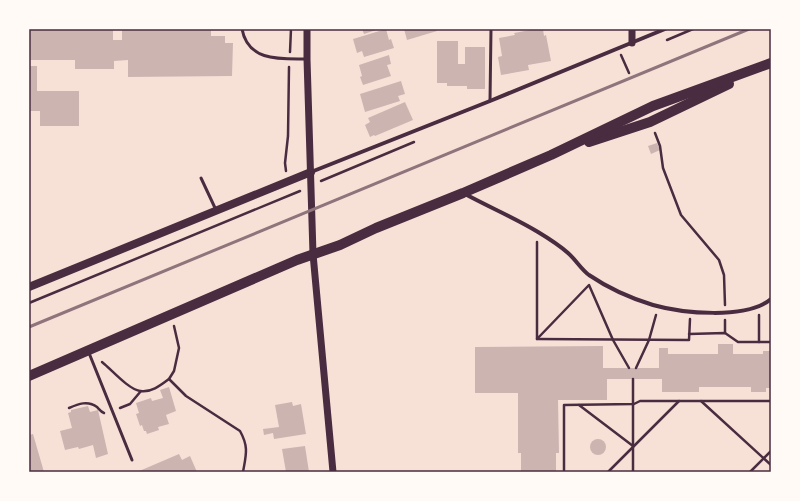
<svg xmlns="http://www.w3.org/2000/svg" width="800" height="501" font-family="'PT Sans Narrow',sans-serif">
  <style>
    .building { fill: #ccb4b1 }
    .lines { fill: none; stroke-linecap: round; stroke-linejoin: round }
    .path { stroke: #4a2c40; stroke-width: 2.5 }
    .service { stroke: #4a2c40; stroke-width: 3 }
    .minor { stroke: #4a2c40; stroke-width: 4 }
    .tertiary { stroke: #4a2c40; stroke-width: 7 }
    .secondary { stroke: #4a2c40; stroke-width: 8 }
    .primary { stroke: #4a2c40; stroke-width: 10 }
    .rail { stroke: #8f747c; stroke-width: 3 }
    .neatline { fill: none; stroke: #4a2c40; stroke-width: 1.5 }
  </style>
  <rect width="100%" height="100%" fill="#f7e1d7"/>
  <g class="building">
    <polygon points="29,29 113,29 113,40 122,40 122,29 211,29 211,36 225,36 225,43 233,43 232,76 128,77 128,60 114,61 114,69 75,69 75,60 29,60"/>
    <polygon points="362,29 379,29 364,34"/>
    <polygon points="386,29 389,40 391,39 394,48 364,57 362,51 357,53 353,39"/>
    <polygon points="404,29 437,29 437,31 407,40"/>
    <polygon points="536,29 543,29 544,36 546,35 551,61 528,65 529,70 501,75 498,57 502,56 499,38 515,35 514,33"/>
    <polygon points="437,41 458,41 458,64 465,64 465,47 485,47 485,89 467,89 467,86 447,86 447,83 437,83"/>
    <polygon points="389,55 391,64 387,65 391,76 363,85 360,77 362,76 359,65"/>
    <polygon points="29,66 37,66 37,91 79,91 79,126 40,126 40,111 29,111"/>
    <polygon points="401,81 405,94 398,96 400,101 365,112 360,94"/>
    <polygon points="405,102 413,120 375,136 374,135 370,137 365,125 370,122 368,118"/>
    <polygon points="657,143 660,150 651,154 648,146"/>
    <polygon points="718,344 733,344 733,354 763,354 763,351 771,351 771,388 766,388 766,392 751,392 751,387 699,387 699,392 662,392 662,379 607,379 607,400 558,400 559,453 556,453 556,472 521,472 521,453 518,453 518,393 475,393 475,347 603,346 603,368 659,368 659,348 668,348 668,354 718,354"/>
    <polygon points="169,387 176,411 166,415 169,424 158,427 159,430 147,434 146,431 144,431 142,425 140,426 136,414 139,413 136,403 151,398 152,401 163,398 160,390"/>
    <polygon points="292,402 293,406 301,404 306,434 274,439 273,433 264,435 263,429 279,427 275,405"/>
    <polygon points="88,406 90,412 98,410 108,454 96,458 93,445 79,449 78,447 65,450 60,431 72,428 68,413 71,412 71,410"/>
    <polygon points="33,434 44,472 29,472 29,435"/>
    <circle cx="598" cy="447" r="8"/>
    <polygon points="305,446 309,472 286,472 282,449"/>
    <polygon points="179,454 182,460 190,456 197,472 137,472"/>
  </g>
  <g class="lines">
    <g class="path">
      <polyline points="667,40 693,29"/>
      <polyline points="290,52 291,29"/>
      <polyline points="621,55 629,73"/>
      <polyline points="655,133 660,146 663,168 681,215 719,260 724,275 725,305"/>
      <polyline points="286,171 285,163 288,136 289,67"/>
      <polyline points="321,181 414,142"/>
      <polyline points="537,242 537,339 589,285 613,340 629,368"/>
      <polyline points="29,303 300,191"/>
      <polyline points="759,315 759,342"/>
      <polyline points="725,333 725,320"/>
      <polyline points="689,334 725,333 738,342 771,342"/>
      <polyline points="537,339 689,340 690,319"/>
      <path d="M102,362C112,370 128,389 140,391C151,393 161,385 169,379L186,396L240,431C249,447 246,455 243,472"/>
      <polyline points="636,368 649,340 656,315"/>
      <polyline points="169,379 174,371 179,348 174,326"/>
      <polyline points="633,379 633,472"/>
      <polyline points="701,401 771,465"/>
      <polyline points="579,405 633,446"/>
      <path d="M69,408C78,404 88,400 97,407C99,409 101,412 104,413"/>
      <polyline points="120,408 130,404 141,391"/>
      <polyline points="564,472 564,405 634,404 640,401 771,401"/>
      <polyline points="608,472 679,401"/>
      <polyline points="750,472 771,451"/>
    </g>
    <g class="service">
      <path d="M242,29C248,62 281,59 307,59"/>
      <polyline points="490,101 491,29"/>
      <polyline points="201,178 216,210"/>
      <polyline points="89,353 132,460"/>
    </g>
    <g class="minor">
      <polyline points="311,172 490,101 665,29"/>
      <path d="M465,194C489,207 515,218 538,232C548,238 559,245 568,253C576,260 581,269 589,275C608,288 630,298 653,305C681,313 747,320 771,299"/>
    </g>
    <g class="tertiary">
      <polyline points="307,29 307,59 313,254 333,472"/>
      <polyline points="632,43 632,29"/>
    </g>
    <polyline class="secondary" points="29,287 311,172"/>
    <g class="primary">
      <polyline points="589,142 650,122 729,84"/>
      <polyline points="29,376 297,260 340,245 376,228 463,193 551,155 653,106 771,63"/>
    </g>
    <polyline class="rail" points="29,327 749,29"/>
  </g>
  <rect width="800" height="501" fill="none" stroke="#fffaf5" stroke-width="60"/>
  <rect x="30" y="30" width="740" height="441" class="neatline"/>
</svg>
